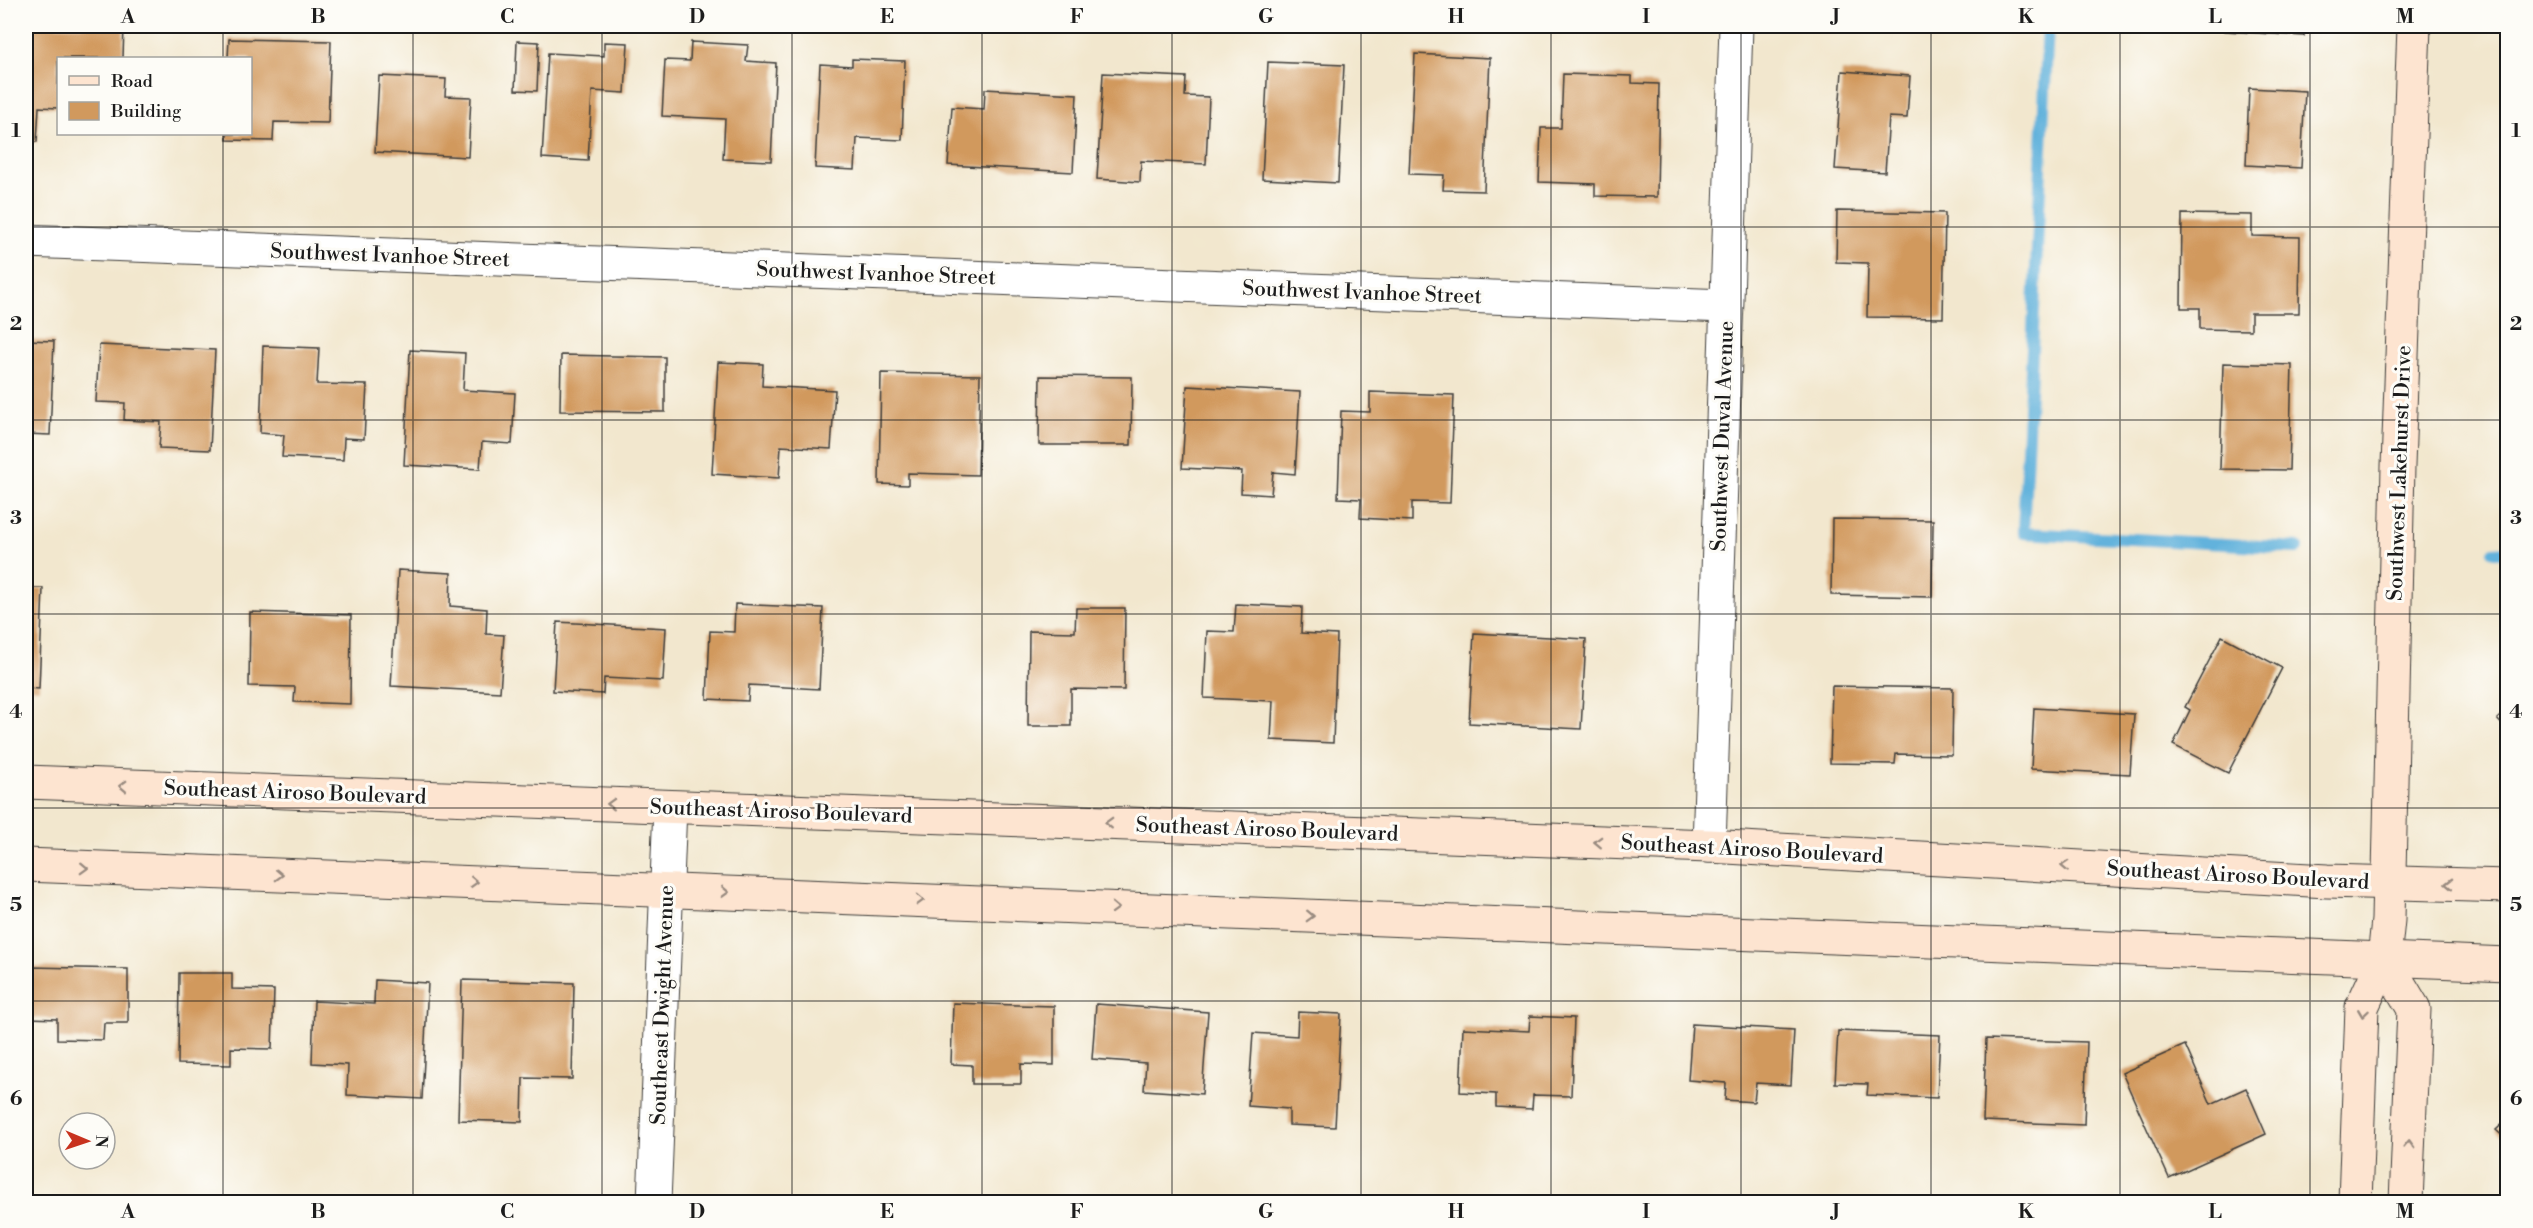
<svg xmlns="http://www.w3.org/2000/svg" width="2533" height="1228" font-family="'Libre Bodoni',serif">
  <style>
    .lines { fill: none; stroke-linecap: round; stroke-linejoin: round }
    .stream { stroke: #62b2dc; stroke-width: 12 }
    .building { fill: #d1995d }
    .street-casing { stroke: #3c3a37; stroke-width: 35 }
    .secondary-casing { stroke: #3c3a37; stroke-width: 35 }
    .street { stroke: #fff; stroke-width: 33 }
    .secondary { stroke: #fde4d0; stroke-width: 33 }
    .oneway { stroke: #988a7f }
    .grid { fill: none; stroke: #1c1c1c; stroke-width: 1.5; stroke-opacity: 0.55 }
    .labels { text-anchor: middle; stroke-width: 6; stroke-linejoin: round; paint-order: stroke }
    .street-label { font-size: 21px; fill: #1c1c1c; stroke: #fdfcf7 }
    .neatline { fill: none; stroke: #1c1c1c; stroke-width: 2 }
    .grid-label { font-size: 20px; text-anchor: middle; font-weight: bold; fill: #1c1c1c }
  </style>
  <rect width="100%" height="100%" fill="#fdfcf7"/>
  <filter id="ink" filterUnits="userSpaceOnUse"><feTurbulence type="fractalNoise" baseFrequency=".0167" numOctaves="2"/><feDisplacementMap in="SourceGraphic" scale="12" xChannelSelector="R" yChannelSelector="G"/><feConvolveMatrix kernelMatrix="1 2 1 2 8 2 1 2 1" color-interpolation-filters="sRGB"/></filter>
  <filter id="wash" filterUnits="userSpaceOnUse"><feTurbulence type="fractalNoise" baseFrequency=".008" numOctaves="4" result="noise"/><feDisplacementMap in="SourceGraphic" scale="24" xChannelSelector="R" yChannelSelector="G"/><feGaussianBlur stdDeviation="1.35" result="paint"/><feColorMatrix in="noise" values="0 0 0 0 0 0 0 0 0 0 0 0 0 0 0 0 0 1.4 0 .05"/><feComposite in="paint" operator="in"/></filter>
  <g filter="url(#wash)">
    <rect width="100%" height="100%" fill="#f2e7ce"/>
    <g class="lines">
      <g class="stream">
        <polyline points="2048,26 2023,533 2297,548"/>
        <polyline points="2494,552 2508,551"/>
      </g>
    </g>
    <g id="blocks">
      <g class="building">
        <polygon points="26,26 124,26 123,58 58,58 58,108 39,107 37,142 26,142"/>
        <polygon points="1855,26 1918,26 1918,31 1855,29"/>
        <polygon points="2225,26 2305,26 2304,36 2225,31"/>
        <polygon points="229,39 331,41 328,123 274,122 273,141 227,140 227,134 250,134 250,58 228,58"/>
        <polygon points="517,41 539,42 537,91 515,90"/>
        <polygon points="604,42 628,43 625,93 592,91 588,161 542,158 548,53 604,56"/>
        <polygon points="691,42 748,45 746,61 776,63 771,161 723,159 725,119 662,116 665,60 690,61"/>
        <polygon points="1415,54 1490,58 1484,191 1443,190 1444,175 1409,174"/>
        <polygon points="852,59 905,61 902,140 857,138 855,170 815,168 820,64 852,66"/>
        <polygon points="1268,62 1344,65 1338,183 1262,179"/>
        <polygon points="1842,71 1910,76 1907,118 1889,117 1885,172 1835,169"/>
        <polygon points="1103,73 1186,77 1185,96 1209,97 1206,164 1141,161 1140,182 1097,179"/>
        <polygon points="1563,74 1632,76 1632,83 1659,84 1657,197 1595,196 1595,184 1539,182 1541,128 1561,128"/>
        <polygon points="379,76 446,79 445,96 471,97 468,157 375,152"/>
        <polygon points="2249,88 2305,91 2301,168 2246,165"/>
        <polygon points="985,89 1077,94 1073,172 948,165 952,107 984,109"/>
        <polygon points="1837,211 1945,213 1943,318 1867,317 1868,263 1836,262"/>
        <polygon points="2182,214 2252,215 2252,236 2300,237 2299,313 2251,313 2251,330 2200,329 2200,308 2181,308"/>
        <polygon points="26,340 54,341 50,435 26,434"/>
        <polygon points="99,345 215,350 210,450 159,448 161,422 124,420 125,403 96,402"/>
        <polygon points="263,346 319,348 317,384 367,385 364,439 344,438 343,460 282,457 284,435 260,433"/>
        <polygon points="410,350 465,353 463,390 515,393 512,444 482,442 480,469 404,465"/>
        <polygon points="561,355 665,357 665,412 560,411"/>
        <polygon points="718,362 763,364 762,386 835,390 831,449 781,446 779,478 712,474"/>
        <polygon points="2223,363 2292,365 2289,470 2220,469"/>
        <polygon points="881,373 980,375 978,475 908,473 908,485 879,484"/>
        <polygon points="1040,376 1132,377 1131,445 1039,445"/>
        <polygon points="1187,386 1300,392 1295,474 1273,472 1271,495 1241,493 1242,471 1182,468"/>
        <polygon points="1370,392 1454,395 1450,503 1412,502 1412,521 1360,518 1361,499 1338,498 1341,411 1370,412"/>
        <polygon points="1832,519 1933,520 1932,597 1831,595"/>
        <polygon points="398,570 451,573 450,606 487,609 486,634 504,635 500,692 391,686"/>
        <polygon points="26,588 43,588 39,689 26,688"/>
        <polygon points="735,604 823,608 819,689 749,685 748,701 707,699 710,631 734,632"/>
        <polygon points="1236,604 1302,607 1301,633 1337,635 1333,743 1271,740 1273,701 1204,698 1207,631 1234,632"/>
        <polygon points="1076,608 1125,608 1124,690 1071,689 1071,726 1028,726 1029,631 1075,632"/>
        <polygon points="250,612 351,615 350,704 294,702 295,687 249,686"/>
        <polygon points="557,622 666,628 663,681 604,678 603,694 553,691"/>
        <polygon points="1474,633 1586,639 1581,729 1469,723"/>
        <polygon points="2222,636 2282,668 2228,773 2173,745 2190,710 2185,707"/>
        <polygon points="1832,686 1953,688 1952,755 1896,754 1895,764 1830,763"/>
        <polygon points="2034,708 2134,714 2130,774 2031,769"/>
        <polygon points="2508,709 2508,731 2497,719"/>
        <polygon points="30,967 128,969 128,1023 104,1023 103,1040 57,1039 57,1019 29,1018"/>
        <polygon points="179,973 232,973 232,989 274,990 272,1049 231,1048 231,1065 178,1064"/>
        <polygon points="375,980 428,983 422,1099 347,1095 348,1065 312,1063 314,1001 374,1004"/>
        <polygon points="462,980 574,983 572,1079 523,1078 522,1122 458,1120"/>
        <polygon points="953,1003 1054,1006 1054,1065 1021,1064 1021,1084 972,1084 972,1065 951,1064"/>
        <polygon points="1096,1004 1208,1012 1202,1094 1144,1090 1146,1063 1092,1059"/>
        <polygon points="1298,1012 1341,1014 1335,1127 1289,1125 1289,1109 1248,1106 1253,1033 1297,1036"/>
        <polygon points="1530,1016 1574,1018 1571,1096 1533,1095 1532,1109 1496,1107 1496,1094 1460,1092 1463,1028 1529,1031"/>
        <polygon points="1692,1024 1794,1030 1791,1085 1756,1083 1754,1102 1725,1100 1726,1083 1688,1080"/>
        <polygon points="1838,1031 1940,1035 1937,1098 1867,1095 1868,1084 1835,1083"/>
        <polygon points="1986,1039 2087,1042 2084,1125 1983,1121"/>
        <polygon points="2185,1045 2211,1104 2246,1088 2266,1134 2169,1178 2122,1073"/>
        <polygon points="2508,1119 2508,1141 2496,1130"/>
      </g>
    </g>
  </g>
  <g filter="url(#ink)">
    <use href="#blocks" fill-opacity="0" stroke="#3c3a37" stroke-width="1.5"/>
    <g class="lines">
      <defs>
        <g id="street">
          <polyline points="26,241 1726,306"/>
          <polyline points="1709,846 1736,26"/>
          <polyline points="654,1202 670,807"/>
        </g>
        <g id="secondary">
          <polyline points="26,782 1709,846 2327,881 2508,886"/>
          <polyline points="26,865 2508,964"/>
          <polyline points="2384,959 2414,1009 2406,1202"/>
          <polyline points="2355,1202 2362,1007 2384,959 2388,920 2398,466 2414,26"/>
        </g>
      </defs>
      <use href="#street" class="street-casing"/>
      <use href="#secondary" class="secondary-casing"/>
      <use href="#street" class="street"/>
      <use href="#secondary" class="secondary"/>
    </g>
    <defs><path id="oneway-chevron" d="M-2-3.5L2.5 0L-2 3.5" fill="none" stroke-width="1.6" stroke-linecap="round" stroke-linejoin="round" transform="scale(1.5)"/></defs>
    <g class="oneway">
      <use href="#oneway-chevron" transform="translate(123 786) rotate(-178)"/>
      <use href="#oneway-chevron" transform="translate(611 804) rotate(-178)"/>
      <use href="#oneway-chevron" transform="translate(1109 823) rotate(-178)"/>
      <use href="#oneway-chevron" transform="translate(1598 842) rotate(-178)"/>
      <use href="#oneway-chevron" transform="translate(2065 866) rotate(-177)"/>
      <use href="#oneway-chevron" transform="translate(84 868) rotate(2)"/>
      <use href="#oneway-chevron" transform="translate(279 875) rotate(2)"/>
      <use href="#oneway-chevron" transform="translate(474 882) rotate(2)"/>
      <use href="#oneway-chevron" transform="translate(2449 884) rotate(-179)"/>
      <use href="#oneway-chevron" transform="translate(725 892) rotate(2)"/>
      <use href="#oneway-chevron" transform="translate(920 900) rotate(2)"/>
      <use href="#oneway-chevron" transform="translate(1115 908) rotate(2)"/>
      <use href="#oneway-chevron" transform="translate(1310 916) rotate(2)"/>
      <use href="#oneway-chevron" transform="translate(2363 1013) rotate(98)"/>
      <use href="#oneway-chevron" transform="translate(2409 1144) rotate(-88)"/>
    </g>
  </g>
  <path class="grid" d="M223,26V58M413,26V1202M602,26V1202M792,26V1202M982,26V1202M1172,26V1202M1361,26V1202M1551,26V1202M1741,26V1202M1931,26V1202M2120,26V1202M2310,26V1202M223,134V1202M26,227H2508M26,420H2508M26,614H2508M26,808H2508M26,1001H2508"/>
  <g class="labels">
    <g class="street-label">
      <text transform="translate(390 255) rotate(2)" y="7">Southwest Ivanhoe Street</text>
      <text transform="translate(876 273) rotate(2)" y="7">Southwest Ivanhoe Street</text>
      <text transform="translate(1362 292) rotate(2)" y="7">Southwest Ivanhoe Street</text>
      <text transform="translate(1722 436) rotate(-88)" y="7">Southwest Duval Avenue</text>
      <text transform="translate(2399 473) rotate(-88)" y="7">Southwest Lakehurst Drive</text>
      <text transform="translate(295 792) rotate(2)" y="7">Southeast Airoso Boulevard</text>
      <text transform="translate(781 811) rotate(2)" y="7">Southeast Airoso Boulevard</text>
      <text transform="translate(1267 829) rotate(2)" y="7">Southeast Airoso Boulevard</text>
      <text transform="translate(1752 849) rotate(3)" y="7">Southeast Airoso Boulevard</text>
      <text transform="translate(2238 875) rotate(3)" y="7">Southeast Airoso Boulevard</text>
      <text transform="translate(662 1005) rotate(-88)" y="7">Southeast Dwight Avenue</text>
    </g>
  </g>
  <rect width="2533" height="1228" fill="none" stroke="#fdfcf7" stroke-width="66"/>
  <rect x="57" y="57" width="195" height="78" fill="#fdfcf7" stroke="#a3a29f" stroke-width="1.5"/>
  <rect x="69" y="76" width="30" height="9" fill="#fde4d0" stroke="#a3a29f" stroke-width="1.5"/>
  <text x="111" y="87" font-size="18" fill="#1c1c1c">Road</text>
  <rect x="69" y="102" width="30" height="18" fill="#d1995d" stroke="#a3a29f" stroke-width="1.5"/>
  <text x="111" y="117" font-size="18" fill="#1c1c1c">Building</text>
  <g transform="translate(87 1141) rotate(92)"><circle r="28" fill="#fdfcf7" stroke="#a3a29f" stroke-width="1.5"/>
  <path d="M0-4.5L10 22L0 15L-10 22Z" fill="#c8321e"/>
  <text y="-9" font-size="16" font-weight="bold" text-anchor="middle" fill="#1c1c1c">N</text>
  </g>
  <rect x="33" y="33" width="2467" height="1162" class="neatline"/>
  <g class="grid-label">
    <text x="128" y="23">A</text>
    <text x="318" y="23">B</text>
    <text x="507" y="23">C</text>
    <text x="697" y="23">D</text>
    <text x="887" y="23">E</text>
    <text x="1077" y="23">F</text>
    <text x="1266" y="23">G</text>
    <text x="1456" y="23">H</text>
    <text x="1646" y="23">I</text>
    <text x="1836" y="23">J</text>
    <text x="2026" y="23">K</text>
    <text x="2215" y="23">L</text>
    <text x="2405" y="23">M</text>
    <text x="16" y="137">1</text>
    <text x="2516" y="137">1</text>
    <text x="16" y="330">2</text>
    <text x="2516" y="330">2</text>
    <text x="16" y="524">3</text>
    <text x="2516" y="524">3</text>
    <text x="16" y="718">4</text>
    <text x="2516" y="718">4</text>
    <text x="16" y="911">5</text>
    <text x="2516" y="911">5</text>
    <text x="16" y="1105">6</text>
    <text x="2516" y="1105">6</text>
    <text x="128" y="1218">A</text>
    <text x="318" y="1218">B</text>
    <text x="507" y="1218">C</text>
    <text x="697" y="1218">D</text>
    <text x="887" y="1218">E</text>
    <text x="1077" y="1218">F</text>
    <text x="1266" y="1218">G</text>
    <text x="1456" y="1218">H</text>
    <text x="1646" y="1218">I</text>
    <text x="1836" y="1218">J</text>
    <text x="2026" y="1218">K</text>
    <text x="2215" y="1218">L</text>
    <text x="2405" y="1218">M</text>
  </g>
</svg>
